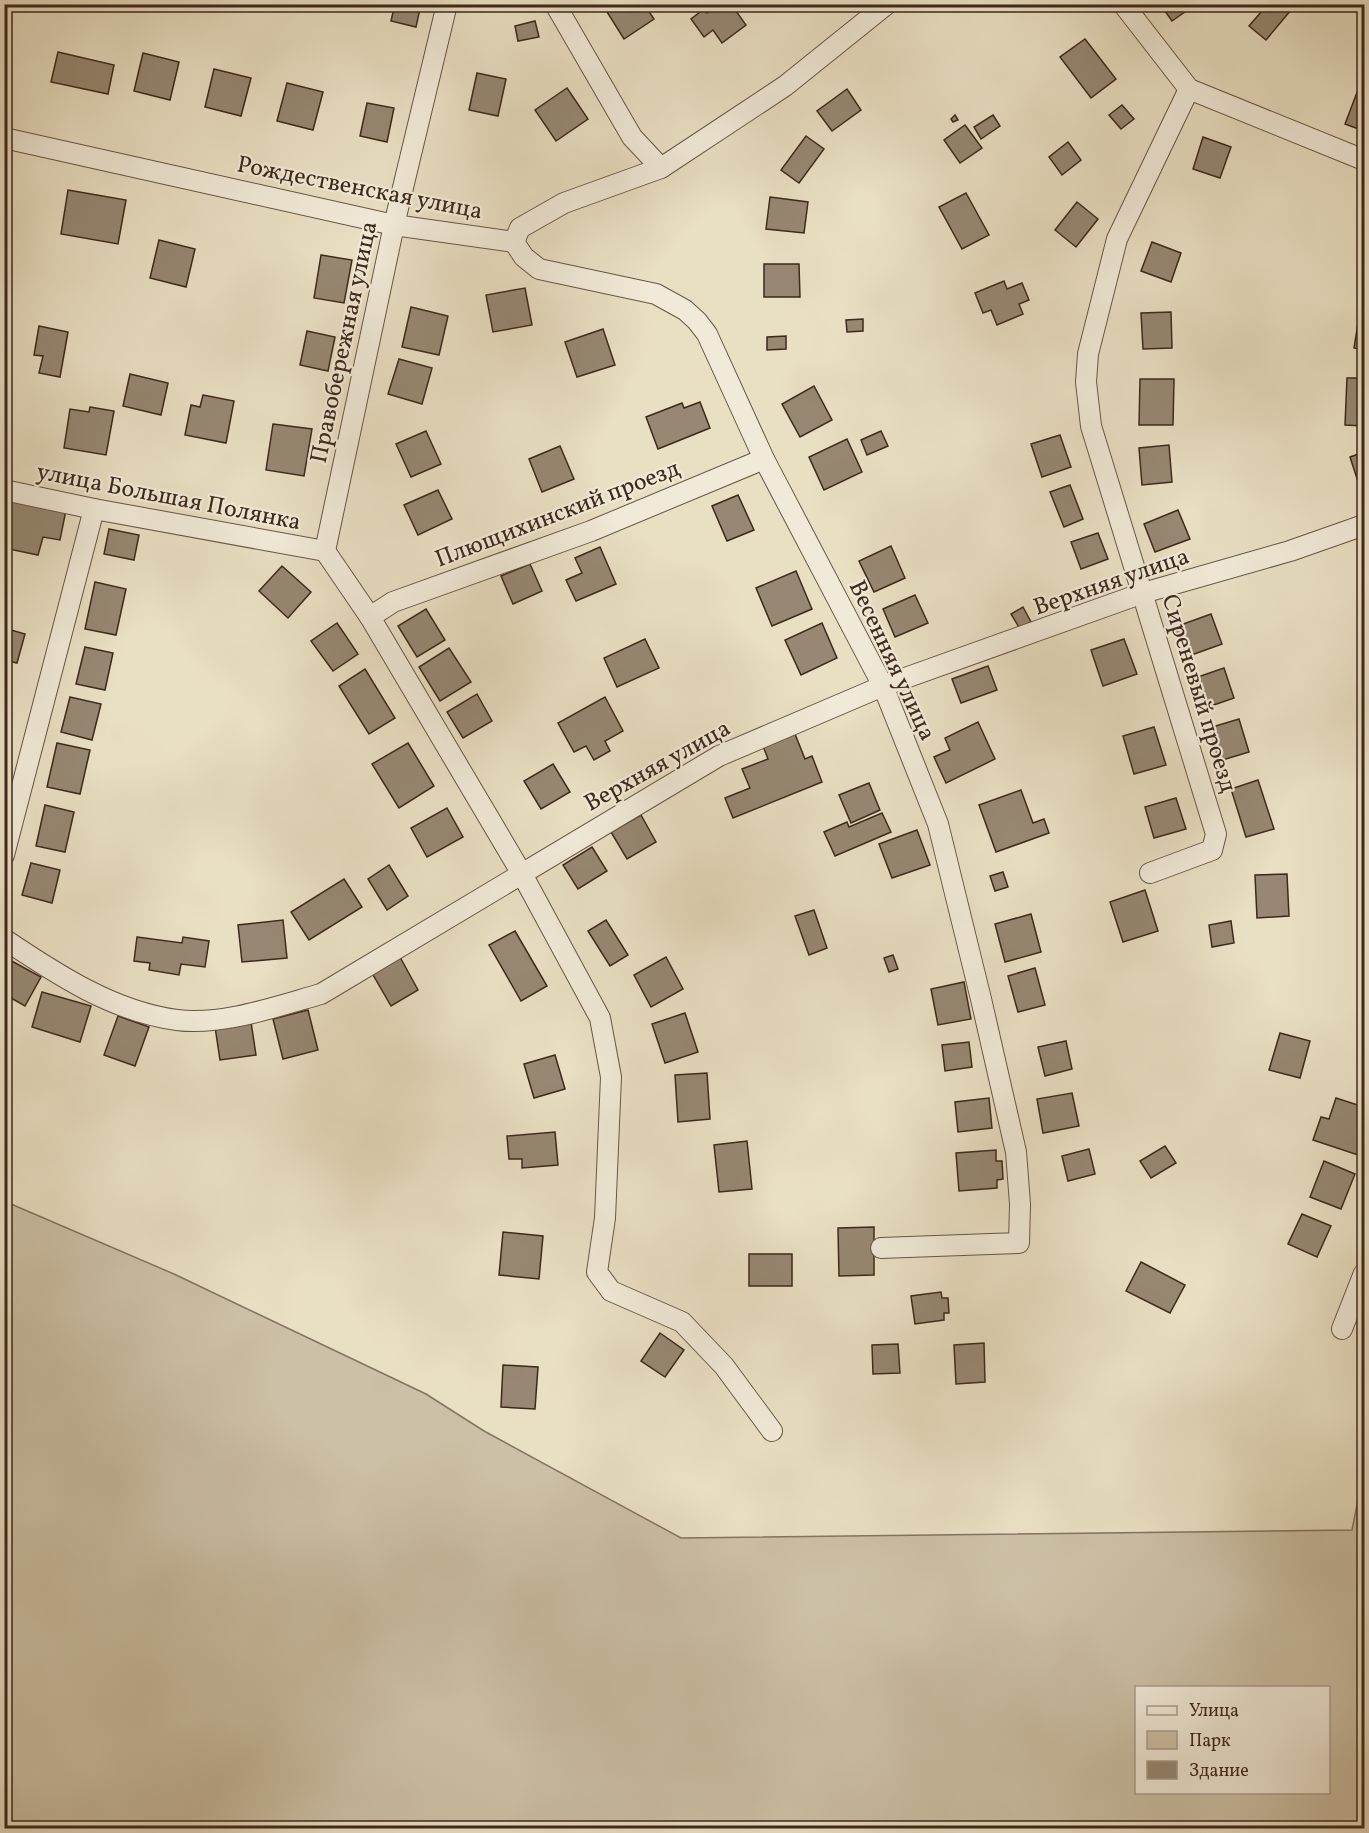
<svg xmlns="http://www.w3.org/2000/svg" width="1369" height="1833" font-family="Vollkorn,serif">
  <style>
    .green { fill: #ccc0a6; stroke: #847460; stroke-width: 1.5; fill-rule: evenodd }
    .building { fill: #968872; stroke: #3d291b; stroke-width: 1.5 }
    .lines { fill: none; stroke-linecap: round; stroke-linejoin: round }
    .street-casing { stroke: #685645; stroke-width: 22 }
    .street { stroke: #f1ead8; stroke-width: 20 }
    .labels { text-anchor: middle; stroke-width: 4.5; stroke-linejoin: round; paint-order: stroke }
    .street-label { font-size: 24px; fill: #3d291b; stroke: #f1ead8 }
  </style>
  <rect width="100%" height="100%" fill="#e9dfc3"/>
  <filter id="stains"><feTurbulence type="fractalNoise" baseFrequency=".00333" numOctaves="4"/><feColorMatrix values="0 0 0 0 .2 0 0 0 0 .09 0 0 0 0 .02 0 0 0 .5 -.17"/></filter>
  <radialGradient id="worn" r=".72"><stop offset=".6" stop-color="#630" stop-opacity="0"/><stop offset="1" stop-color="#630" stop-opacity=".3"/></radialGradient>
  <path class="green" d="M4,1201L174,1274L426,1394L484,1431L681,1538L1352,1530L1364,1470V1828H5ZM1136,1688H1328V1792H1136Z"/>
  <g class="building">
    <polygon points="395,4 421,4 416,27 391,21"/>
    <polygon points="602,4 644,4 654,19 624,39"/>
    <polygon points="719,4 731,4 746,25 722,43 713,30 704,37 691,19 704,9 707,13"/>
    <polygon points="1160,4 1196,4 1172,21"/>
    <polygon points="1268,4 1284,4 1291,10 1266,40 1249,26"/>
    <polygon points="535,21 539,37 518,41 515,26"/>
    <polygon points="4,37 9,38 4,57"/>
    <polygon points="1085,39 1116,79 1091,98 1060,57"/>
    <polygon points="58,52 114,65 108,94 51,82"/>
    <polygon points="143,53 179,62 170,100 134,91"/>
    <polygon points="214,69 251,78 241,116 205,107"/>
    <polygon points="477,73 506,79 498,116 469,110"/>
    <polygon points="1364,74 1364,131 1345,124"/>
    <polygon points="287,83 323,92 313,130 277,121"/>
    <polygon points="567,88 588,119 556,141 535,110"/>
    <polygon points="847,89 861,110 832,131 817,111"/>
    <polygon points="367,103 394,108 387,142 360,136"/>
    <polygon points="1122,105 1134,119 1121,129 1109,115"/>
    <polygon points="955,115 958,120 953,122 951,119"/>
    <polygon points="993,115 1000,126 981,139 974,127"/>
    <polygon points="965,125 982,148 960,163 944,140"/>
    <polygon points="806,136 824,149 799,183 781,170"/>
    <polygon points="1203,137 1231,147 1220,178 1193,169"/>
    <polygon points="1068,142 1081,160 1062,175 1049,157"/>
    <polygon points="68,190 126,200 118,244 61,234"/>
    <polygon points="966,193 989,235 962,249 939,207"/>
    <polygon points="770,197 808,202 804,233 766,229"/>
    <polygon points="1077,202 1098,219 1076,247 1055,230"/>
    <polygon points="159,240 195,249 186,287 150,278"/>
    <polygon points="1152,242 1181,253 1171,282 1141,271"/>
    <polygon points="321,255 352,260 344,303 314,298"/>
    <polygon points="764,264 799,264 800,297 764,297"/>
    <polygon points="1004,281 1007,289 1022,283 1029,300 1019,304 1023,314 997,325 991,310 983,313 975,293"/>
    <polygon points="525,288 532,325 493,332 486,295"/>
    <polygon points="411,307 448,316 439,355 402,347"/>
    <polygon points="1171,312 1172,348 1143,349 1141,313"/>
    <polygon points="1359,317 1364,318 1364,350 1354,348"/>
    <polygon points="863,319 863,331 847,332 846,320"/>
    <polygon points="39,326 68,332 60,377 39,373 43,356 34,355"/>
    <polygon points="603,329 615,365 577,377 565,342"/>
    <polygon points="307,331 335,337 328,371 300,365"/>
    <polygon points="786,336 786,349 767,350 767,337"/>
    <polygon points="399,359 432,368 422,404 388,394"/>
    <polygon points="130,374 168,383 161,415 123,406"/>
    <polygon points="1347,378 1364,378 1364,426 1345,425"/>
    <polygon points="1140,379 1174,379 1173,425 1139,425"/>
    <polygon points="814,386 832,420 800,437 782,404"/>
    <polygon points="203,395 234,401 226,443 185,435 191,405 200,407"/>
    <polygon points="700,402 710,428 658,449 646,417 682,403 684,408"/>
    <polygon points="90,407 114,411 106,455 64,448 70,409 89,412"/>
    <polygon points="273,424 312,429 304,476 266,470"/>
    <polygon points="426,431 441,464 411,477 396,444"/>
    <polygon points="881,431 888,446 867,455 861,440"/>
    <polygon points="1060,435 1071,467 1042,477 1031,444"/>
    <polygon points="847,439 862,472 824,490 809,457"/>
    <polygon points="1169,445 1172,482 1142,485 1139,448"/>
    <polygon points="560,446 574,479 542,492 529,459"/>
    <polygon points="1364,452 1364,497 1363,497 1350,457"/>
    <polygon points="1070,485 1083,519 1064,527 1050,492"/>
    <polygon points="438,490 452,519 418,535 404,505"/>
    <polygon points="738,495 754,530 727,541 712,506"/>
    <polygon points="11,498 66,510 60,540 43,537 38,555 4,548 4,526"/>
    <polygon points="1178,510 1190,539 1155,552 1144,524"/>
    <polygon points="109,529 139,535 134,560 104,554"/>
    <polygon points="1098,533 1108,559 1081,569 1071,542"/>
    <polygon points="891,546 905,578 874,592 859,561"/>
    <polygon points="600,547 616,584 576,601 566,580 582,573 575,558"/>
    <polygon points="530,564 542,591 513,604 501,576"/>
    <polygon points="282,566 311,592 288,618 259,591"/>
    <polygon points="796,571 812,609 772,626 756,588"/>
    <polygon points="95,582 126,589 116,635 85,629"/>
    <polygon points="915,595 928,623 895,637 883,609"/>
    <polygon points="1023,607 1031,622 1020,629 1011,614"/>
    <polygon points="426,609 445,640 417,657 398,626"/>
    <polygon points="1211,614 1222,644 1186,657 1175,627"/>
    <polygon points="337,623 358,654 333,671 311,641"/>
    <polygon points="822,623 837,658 801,675 785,640"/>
    <polygon points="4,628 25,634 17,663 4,660"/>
    <polygon points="645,639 659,668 617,687 604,658"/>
    <polygon points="1124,639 1137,674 1103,686 1091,650"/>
    <polygon points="85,647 113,653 105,690 76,684"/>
    <polygon points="449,648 471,682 440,701 419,667"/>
    <polygon points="988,666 997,690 961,703 952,679"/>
    <polygon points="1224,668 1234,698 1205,708 1195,678"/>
    <polygon points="365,669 395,718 369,734 339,686"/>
    <polygon points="477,694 492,721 463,738 447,712"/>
    <polygon points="70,697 101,704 92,740 61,732"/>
    <polygon points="605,697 623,731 605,741 610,751 594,760 586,746 574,752 558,723"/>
    <polygon points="1239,719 1249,752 1219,761 1209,728"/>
    <polygon points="978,722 995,759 946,783 934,757 950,750 945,738"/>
    <polygon points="1154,727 1166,765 1134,774 1123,736"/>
    <polygon points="795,734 805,759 812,756 822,782 733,818 725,798 750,788 742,769 768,759 763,746"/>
    <polygon points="57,743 90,750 80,794 47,787"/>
    <polygon points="408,743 434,786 399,808 372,764"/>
    <polygon points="553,764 570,792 541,809 524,781"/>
    <polygon points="1258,780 1274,829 1246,837 1231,789"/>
    <polygon points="869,783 880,810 851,823 839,795"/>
    <polygon points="1021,790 1033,823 1044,819 1049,833 996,852 979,805"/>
    <polygon points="1176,798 1186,829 1154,838 1145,807"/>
    <polygon points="45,805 74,812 65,852 36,846"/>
    <polygon points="447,808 463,837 427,857 411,828"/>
    <polygon points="882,813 891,832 835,856 824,832 847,822 849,827"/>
    <polygon points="641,815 656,842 627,859 611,832"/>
    <polygon points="917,830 930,865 892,878 879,844"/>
    <polygon points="592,847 607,871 578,889 563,865"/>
    <polygon points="31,863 60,870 52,903 22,895"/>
    <polygon points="389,865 408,896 387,910 368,879"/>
    <polygon points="1003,872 1008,887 995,891 990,876"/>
    <polygon points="1287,874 1289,916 1257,918 1255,875"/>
    <polygon points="344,879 362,907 309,940 291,912"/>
    <polygon points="1145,890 1158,931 1123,942 1110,902"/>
    <polygon points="814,910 827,948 809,955 795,916"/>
    <polygon points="1031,914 1041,952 1005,962 995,924"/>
    <polygon points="283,920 287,958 242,962 238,925"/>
    <polygon points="606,920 628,955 610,966 588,931"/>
    <polygon points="1231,921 1234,943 1212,947 1209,925"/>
    <polygon points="515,931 547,986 521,1001 489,945"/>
    <polygon points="137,937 182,943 183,937 209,941 205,967 181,964 179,975 149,970 150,963 134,961"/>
    <polygon points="893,955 898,969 889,972 884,958"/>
    <polygon points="400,957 418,990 391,1006 372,973"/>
    <polygon points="666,957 683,989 651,1007 634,975"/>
    <polygon points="8,959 41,977 25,1006 4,994 4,965"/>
    <polygon points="1035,968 1045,1005 1018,1012 1008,976"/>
    <polygon points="964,982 971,1019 938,1025 931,989"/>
    <polygon points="42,992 91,1006 80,1042 32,1027"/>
    <polygon points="308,1010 318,1050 283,1059 273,1019"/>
    <polygon points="685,1013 698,1052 665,1063 652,1024"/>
    <polygon points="118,1016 149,1027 135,1066 104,1055"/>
    <polygon points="251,1022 256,1055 220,1060 215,1027"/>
    <polygon points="1280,1033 1310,1041 1300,1078 1269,1070"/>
    <polygon points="1066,1041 1072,1069 1045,1076 1038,1047"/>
    <polygon points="969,1042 972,1067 945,1071 942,1045"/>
    <polygon points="555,1055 565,1089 534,1098 524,1064"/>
    <polygon points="707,1073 710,1119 678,1122 675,1075"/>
    <polygon points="1072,1093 1079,1126 1043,1133 1037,1099"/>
    <polygon points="989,1098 992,1128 958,1132 955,1102"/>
    <polygon points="1336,1098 1364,1107 1364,1157 1313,1140 1321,1117 1329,1119"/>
    <polygon points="555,1132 558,1165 522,1168 522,1159 509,1159 507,1136"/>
    <polygon points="747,1141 752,1189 719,1192 714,1145"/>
    <polygon points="1165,1146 1176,1163 1151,1178 1140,1161"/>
    <polygon points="1089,1149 1095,1174 1068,1181 1062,1156"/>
    <polygon points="996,1150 996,1161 1002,1161 1003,1179 997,1180 997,1188 959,1191 956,1153"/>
    <polygon points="1324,1161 1355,1174 1341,1209 1310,1197"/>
    <polygon points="1302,1214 1331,1226 1317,1257 1288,1244"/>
    <polygon points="874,1227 874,1275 839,1276 838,1228"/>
    <polygon points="503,1232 543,1236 539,1279 499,1275"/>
    <rect x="749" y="1254" width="43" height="32"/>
    <polygon points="1141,1262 1185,1285 1170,1313 1126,1291"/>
    <polygon points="941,1292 942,1298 948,1298 949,1313 944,1313 944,1320 915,1324 911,1296"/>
    <polygon points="660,1333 684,1350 665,1377 641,1361"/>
    <polygon points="984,1343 985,1382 956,1384 954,1345"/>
    <polygon points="898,1344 900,1373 873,1374 872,1345"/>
    <polygon points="503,1365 538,1367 535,1409 501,1407"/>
  </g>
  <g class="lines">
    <defs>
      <g id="street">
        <polyline points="555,4 632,137 661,168"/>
        <polyline points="1123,4 1189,89 1364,160"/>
        <polyline points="4,138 394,225 514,242 520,228 564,203 661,168 785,86 887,4"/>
        <polyline points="514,242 524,257 539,269 656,294 685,310 697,321 707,334 764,459 883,686 938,824 981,999 1016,1152 1020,1204 1019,1243 881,1248"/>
        <polyline points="4,490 94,509 325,551"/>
        <polyline points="325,551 370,617 522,874 600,1018 611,1077 605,1218 597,1272 611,1291 682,1322 724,1366 772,1431"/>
        <polyline points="325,551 394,225 447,4"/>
        <polyline points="370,617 393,602 591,531 764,459"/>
        <polyline points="4,855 94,509"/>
        <polyline points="1150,873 1212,850 1216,834 1091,426 1086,382 1088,354 1117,239 1189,89"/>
        <path d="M4,939C56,974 114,1012 177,1020C222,1026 278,1006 321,994L719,756L883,686L1143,593L1290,551L1364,525"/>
        <polyline points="1342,1329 1364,1273"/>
      </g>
    </defs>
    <use href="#street" class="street-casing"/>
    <use href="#street" class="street"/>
  </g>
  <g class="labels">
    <g class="street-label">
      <text transform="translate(360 187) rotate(11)" y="8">Рождественская улица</text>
      <text transform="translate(343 342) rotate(-78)" y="8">Правобережная улица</text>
      <text transform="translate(169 496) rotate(11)" y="8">улица Большая Полянка</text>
      <text transform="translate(557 513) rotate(-21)" y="8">Плющихинский проезд</text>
      <text transform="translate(1111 581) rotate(-19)" y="8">Верхняя улица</text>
      <text transform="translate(893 660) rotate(65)" y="8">Весенняя улица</text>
      <text transform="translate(1200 693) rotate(73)" y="8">Сиреневый проезд</text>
      <text transform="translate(657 765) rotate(-29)" y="8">Верхняя улица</text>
    </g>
  </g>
  <rect width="1369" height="1833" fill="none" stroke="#e9dfc3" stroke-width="24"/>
  <rect x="6" y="6" width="1357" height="1821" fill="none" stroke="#3d291b" stroke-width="3"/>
  <rect x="12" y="12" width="1345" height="1809" fill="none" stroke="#3d291b" stroke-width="1.5"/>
  <rect x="1135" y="1686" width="195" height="108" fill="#f1ead8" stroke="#a99d8c" stroke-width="1.5"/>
  <rect x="1147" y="1706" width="30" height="9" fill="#f1ead8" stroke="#a99d8c" stroke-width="1.5"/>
  <text x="1189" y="1716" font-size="18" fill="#3d291b">Улица</text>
  <rect x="1147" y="1731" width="30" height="18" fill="#ccc0a6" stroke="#a99d8c" stroke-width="1.5"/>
  <text x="1189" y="1746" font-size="18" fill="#3d291b">Парк</text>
  <rect x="1147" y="1761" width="30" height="18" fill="#968872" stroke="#a99d8c" stroke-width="1.5"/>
  <text x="1189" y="1776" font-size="18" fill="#3d291b">Здание</text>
  <rect width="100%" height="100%" filter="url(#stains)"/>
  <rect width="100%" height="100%" fill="url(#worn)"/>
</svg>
